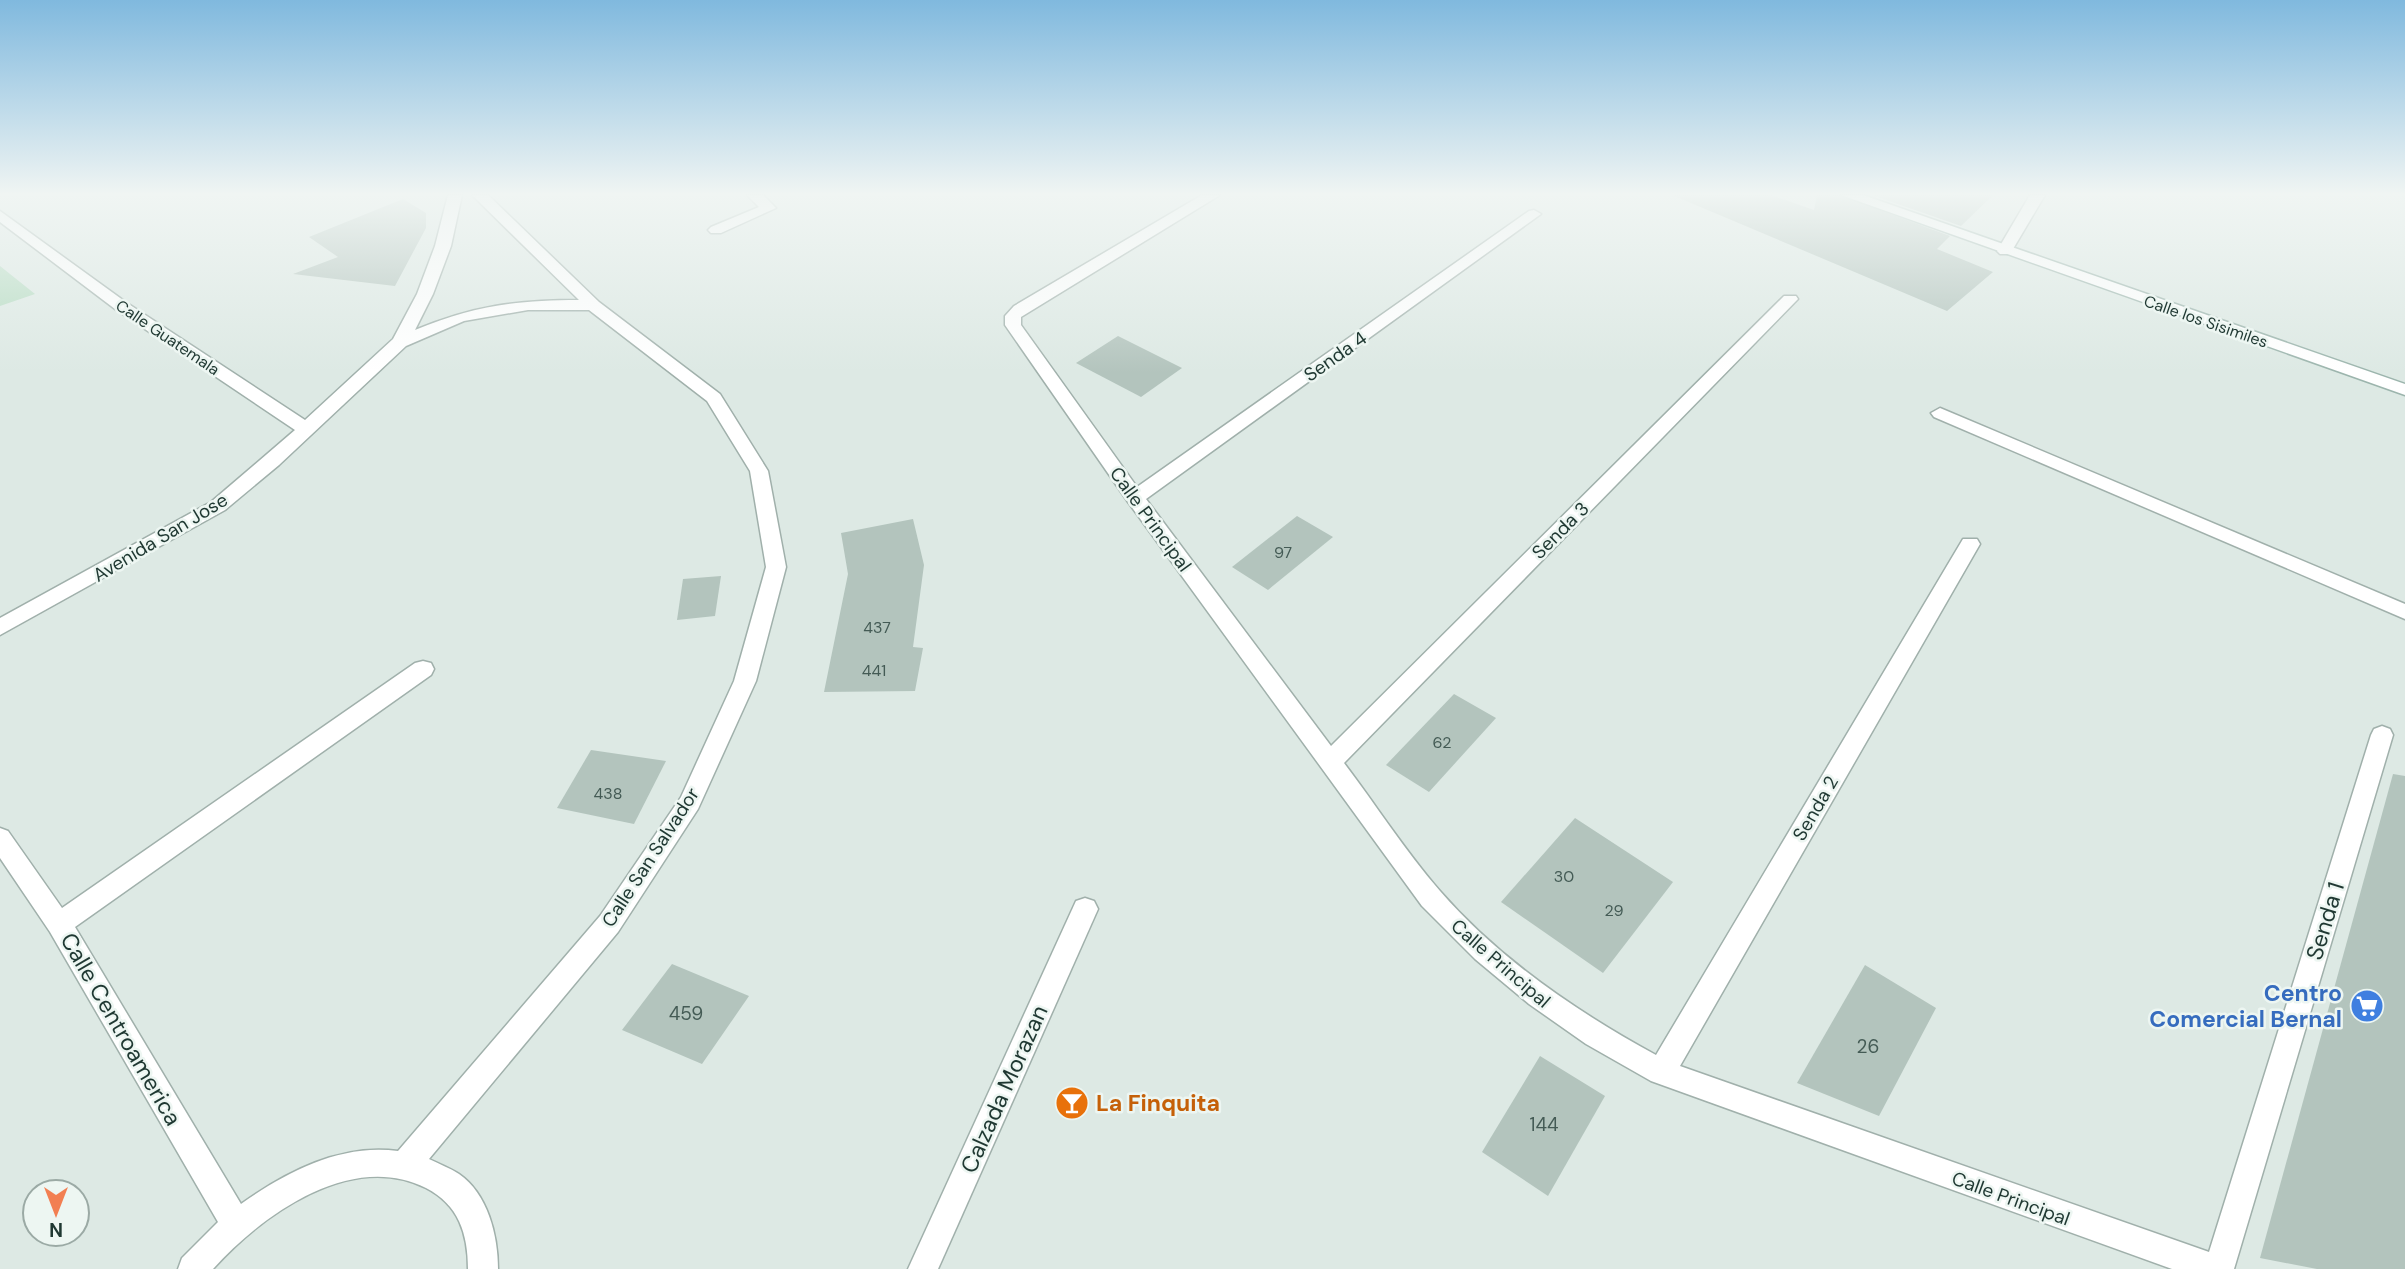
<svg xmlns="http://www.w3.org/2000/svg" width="2405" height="1269" font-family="'DM Sans',sans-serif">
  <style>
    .green { fill: #b5dbc1 }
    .building { fill: #b3c4bd }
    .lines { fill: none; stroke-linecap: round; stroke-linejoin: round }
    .service-casing { stroke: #a0b0ab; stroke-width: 3 }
    .minor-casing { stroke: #a0b0ab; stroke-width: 3 }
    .secondary-casing { stroke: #9cb5ad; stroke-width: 3 }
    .service { fill: #fff; fill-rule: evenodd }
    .minor { fill: #fff; fill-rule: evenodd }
    .secondary { fill: #fff; fill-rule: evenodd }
    .labels { text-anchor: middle; stroke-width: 5; stroke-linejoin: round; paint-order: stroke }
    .far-street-label { font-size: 16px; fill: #1f3832; stroke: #edf6f2 }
    .number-label { font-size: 16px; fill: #445b55 }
    .street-label { font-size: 19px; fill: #1f3832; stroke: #edf6f2 }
    .near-number-label { font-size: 19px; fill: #445b55 }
    .near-street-label { font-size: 23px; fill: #1f3832; stroke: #edf6f2 }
    .near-shop-label { font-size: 23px; font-weight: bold; fill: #366cbe; stroke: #edf6f2; text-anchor: end }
    .near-food-label { font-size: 23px; font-weight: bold; fill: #c56008; stroke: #edf6f2; text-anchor: start }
  </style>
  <rect width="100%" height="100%" fill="#dde9e4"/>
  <polygon class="green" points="0,266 35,294 0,306"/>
  <g class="building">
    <polygon points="1672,195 1771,195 1814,210 1817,195 1839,195 1950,236 1937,249 1993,272 1947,311"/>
    <polygon points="1872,195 1993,195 1961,226"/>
    <polygon points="403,199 426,213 426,228 395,286 293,274 338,257 309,237"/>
    <polygon points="1118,336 1182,368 1141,397 1076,363"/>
    <polygon points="1297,516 1333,537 1268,590 1232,567"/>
    <polygon points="913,519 924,565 913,647 923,648 915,691 824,692 848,574 841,533"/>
    <polygon points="721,576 715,616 677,620 683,579"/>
    <polygon points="1454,694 1496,718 1429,792 1386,765"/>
    <polygon points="591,750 666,761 634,824 557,808"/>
    <polygon points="2393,774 2405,776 2405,1269 2317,1269 2260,1258"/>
    <polygon points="1575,818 1673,882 1603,973 1501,902"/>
    <polygon points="672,964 749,996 702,1064 622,1030"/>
    <polygon points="1865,965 1936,1008 1879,1116 1797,1083"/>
    <polygon points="1540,1056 1605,1096 1548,1196 1482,1152"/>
  </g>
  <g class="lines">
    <defs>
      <polygon id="service" points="1940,408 2405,604 2405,619 1934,417 1931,413"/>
      <g id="minor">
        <path d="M448,195H462L451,246L433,294L415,330C473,306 516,300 579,300L472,195H488L599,302L720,394L768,471L786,567L756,681L698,809L618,932L429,1159C439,1164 450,1168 459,1174C488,1194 498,1236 498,1269H468C468,1234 459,1205 426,1188C351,1150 262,1215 213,1269H178L182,1258L218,1222L50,932L0,858V828L8,831L62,908L415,663L423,661L431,663L434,669L431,675L75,927L241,1204C286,1172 341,1143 398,1151L600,916L681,797L734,681L766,567L750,471L707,401L589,310H528L464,321L406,346L279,465L225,510L0,635V618L211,502L295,430L115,309L0,222V211L127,303L305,420L393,339L417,294L435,246Z"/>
        <polygon points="747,195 763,195 776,208 721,233 711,233 708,230 711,227 759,207"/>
        <path d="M1202,195H1220L1021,317V325L1137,487L1529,211L1534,210L1541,214L1146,499L1331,746L1784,296H1796L1798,299L1344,763C1376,805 1405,851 1440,891C1499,959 1577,1012 1656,1055L1963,539H1977L1980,544L1680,1066L2209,1252L2371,735L2374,729L2382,726L2390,729L2393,735L2234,1269H2172L1651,1081L1586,1044L1529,1004L1475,959L1422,906L1128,502L1005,325V316L1014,306Z"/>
        <polygon points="2030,195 2045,195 2010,254 2000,254 1997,251"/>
        <polygon points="1085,898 1094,901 1098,909 938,1269 908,1269 1076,901"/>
      </g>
      <polygon id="secondary" points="1841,195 1863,195 2405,384 2405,395"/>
    </defs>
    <use href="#service" class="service-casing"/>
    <use href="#minor" class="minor-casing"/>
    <use href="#secondary" class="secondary-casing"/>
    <use href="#service" class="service"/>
    <use href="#minor" class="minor"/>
    <use href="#secondary" class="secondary"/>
  </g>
  <linearGradient id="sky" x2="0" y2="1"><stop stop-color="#80b9de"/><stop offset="0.52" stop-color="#f0f5f3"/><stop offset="1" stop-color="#f0f5f3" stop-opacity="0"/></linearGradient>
  <rect width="2405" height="373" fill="url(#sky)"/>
  <defs>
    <symbol id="supermarket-disc" viewBox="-11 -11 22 22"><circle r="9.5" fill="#3f7fe0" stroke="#edf6f2"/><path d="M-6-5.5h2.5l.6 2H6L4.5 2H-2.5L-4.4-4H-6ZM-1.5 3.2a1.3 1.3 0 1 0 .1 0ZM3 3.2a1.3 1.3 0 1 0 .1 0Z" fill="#fff"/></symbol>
    <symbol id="bar-disc" viewBox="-11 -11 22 22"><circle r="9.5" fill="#e8710a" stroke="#edf6f2"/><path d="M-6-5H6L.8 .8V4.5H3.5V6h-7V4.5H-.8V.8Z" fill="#fff"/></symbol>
  </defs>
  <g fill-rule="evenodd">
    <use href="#supermarket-disc" x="2348" y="987" width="38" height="38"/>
    <use href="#bar-disc" x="1053" y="1084" width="38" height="38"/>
  </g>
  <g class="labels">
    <g class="far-street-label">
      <text transform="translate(2206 321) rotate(19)" y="6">Calle los Sisimiles</text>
      <text transform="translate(168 337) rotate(34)" y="6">Calle Guatemala</text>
    </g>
    <g class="number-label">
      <text x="1283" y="558">97</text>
      <text x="877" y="633">437</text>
      <text x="874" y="676">441</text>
      <text x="1442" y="748">62</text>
      <text x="608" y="799">438</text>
      <text x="1564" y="882">30</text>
      <text x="1614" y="916">29</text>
    </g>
    <g class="street-label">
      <text transform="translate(1335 356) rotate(-35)" y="7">Senda 4</text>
      <text transform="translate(1151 519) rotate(54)" y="7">Calle Principal</text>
      <text transform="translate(1560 530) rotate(-45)" y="7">Senda 3</text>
      <text transform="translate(160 537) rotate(-31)" y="7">Avenida San Jose</text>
      <text transform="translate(1815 808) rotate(-60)" y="7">Senda 2</text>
      <text transform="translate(650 857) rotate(-57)" y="7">Calle San Salvador</text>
      <text transform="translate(1501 963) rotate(41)" y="7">Calle Principal</text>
      <text transform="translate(2011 1198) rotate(20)" y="7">Calle Principal</text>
    </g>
    <g class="near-number-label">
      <text x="686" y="1020">459</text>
      <text x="1868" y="1053">26</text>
      <text x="1544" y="1131">144</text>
    </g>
    <g class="near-street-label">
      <text transform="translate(2325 921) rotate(-73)" y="8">Senda 1</text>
      <text transform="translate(121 1029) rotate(60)" y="8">Calle Centroamerica</text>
      <text transform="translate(1004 1089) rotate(-66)" y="8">Calzada Morazan</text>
    </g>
    <g class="near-shop-label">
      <text x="2342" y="1001">Centro<tspan x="2342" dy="26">Comercial Bernal</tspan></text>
    </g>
    <g class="near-food-label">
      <text x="1096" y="1111">La Finquita</text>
    </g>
  </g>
  <g transform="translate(56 1213) rotate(180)"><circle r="33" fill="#edf6f2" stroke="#9baaa5" stroke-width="2"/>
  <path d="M0-5L12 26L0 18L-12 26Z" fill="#f27f52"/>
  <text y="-10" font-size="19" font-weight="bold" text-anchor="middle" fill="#1f3832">N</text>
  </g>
</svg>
